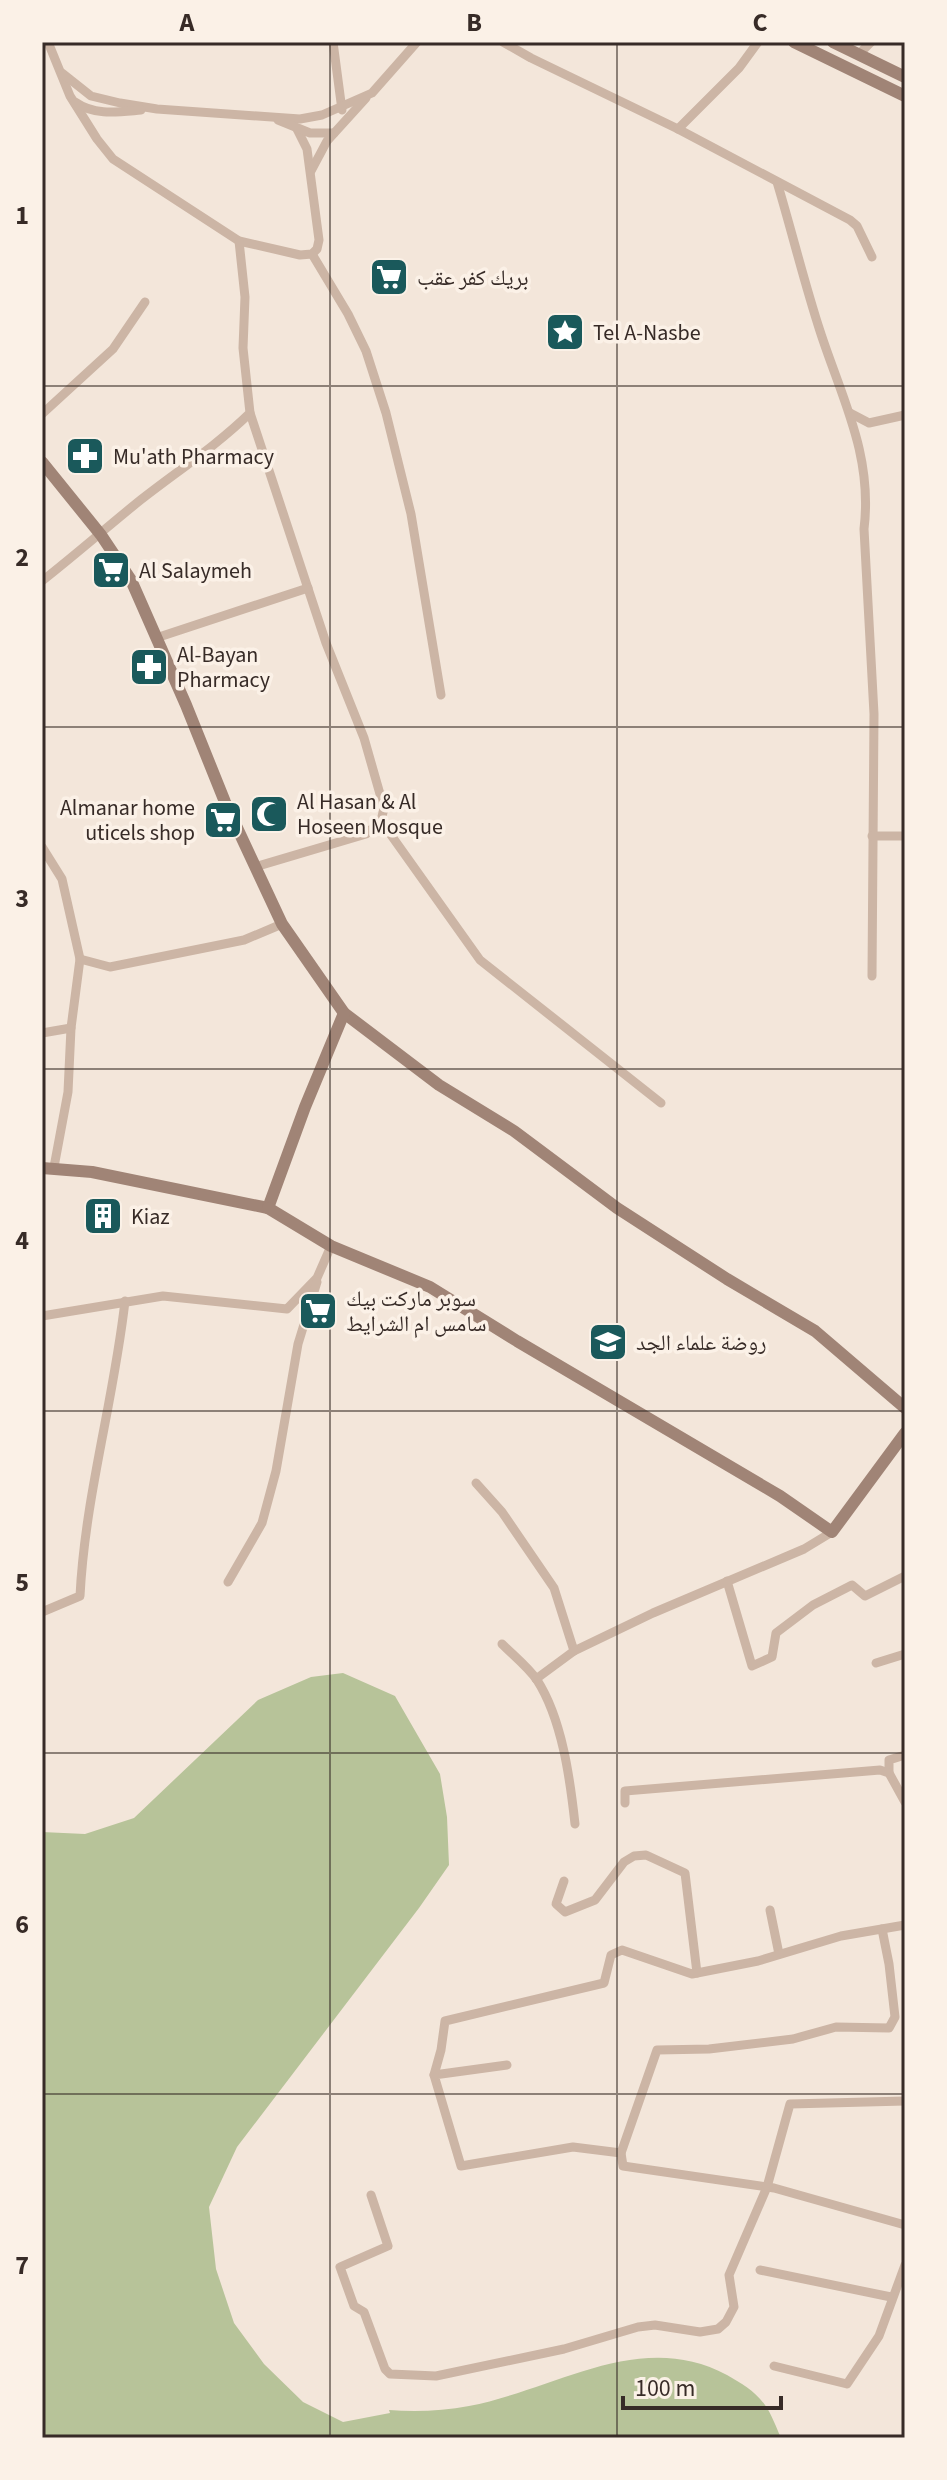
<svg xmlns="http://www.w3.org/2000/svg" width="947" height="2480" font-family="'Source Sans 3','Noto Naskh Arabic',sans-serif">
  <style>
    .green { fill: #b7c399 }
    .lines { fill: none; stroke-linecap: round; stroke-linejoin: round }
    .street { stroke: #ccb5a5; stroke-width: 9 }
    .secondary { stroke: #a08476; stroke-width: 12 }
    .grid { fill: none; stroke: #372b27; stroke-width: 2; stroke-opacity: 0.55 }
    .labels { text-anchor: middle; stroke-width: 7; stroke-linejoin: round; paint-order: stroke }
    .poi-label { font-size: 22px; fill: #372b27; stroke: #fbf1e7; text-anchor: start }
    .neatline { fill: none; stroke: #372b27; stroke-width: 3 }
    .grid-label { font-size: 26px; text-anchor: middle; font-weight: bold; fill: #372b27 }
  </style>
  <rect width="100%" height="100%" fill="#f3e6da"/>
  <path class="green" d="M343,1673L395,1696L440,1774L447,1817L449,1865L419,1908L237,2147L209,2207L216,2269L234,2323L264,2364L303,2402L343,2422L390,2413L389,2410C415,2412 443,2411 469,2406C555,2390 640,2328 727,2375C741,2383 755,2391 765,2405C772,2415 776,2427 781,2438H42V1832L85,1834L134,1818L258,1700L311,1677Z"/>
  <g class="lines">
    <g class="street">
      <polyline points="48,42 70,96 97,139 113,159 239,241 300,255 312,254 317,249 319,240 307,149 297,129"/>
      <polyline points="333,42 342,110"/>
      <polyline points="503,42 531,58 678,129 850,220 857,226 872,257"/>
      <polyline points="859,54 871,42"/>
      <polyline points="62,73 91,96 120,103 157,109 300,119 322,115 372,93 417,42"/>
      <path d="M75,102C95,116 118,112 141,110"/>
      <polyline points="278,120 310,133 334,133"/>
      <polyline points="678,129 739,68 758,42"/>
      <polyline points="311,171 327,141 366,98"/>
      <path d="M777,182C792,232 804,282 820,331C842,399 873,455 864,529L874,714L872,976"/>
      <polyline points="312,254 348,314 366,351 386,413 411,514 441,695"/>
      <polyline points="250,413 326,643 364,738 384,808 381,821 366,834 255,867"/>
      <polyline points="850,413 869,423 905,415"/>
      <polyline points="42,414 113,349 145,302"/>
      <path d="M42,581C75,555 106,528 138,502C176,472 215,447 250,413L243,348L245,297L239,241"/>
      <polyline points="156,638 308,588"/>
      <polyline points="381,821 480,960 661,1103"/>
      <polyline points="872,836 905,836"/>
      <polyline points="42,847 62,879 80,959 71,1028 68,1092 54,1167"/>
      <polyline points="80,959 110,967 244,940 282,924"/>
      <polyline points="42,1033 71,1028"/>
      <polyline points="42,1316 163,1296 287,1309 317,1278 331,1246"/>
      <polyline points="476,1483 502,1512 554,1588 574,1651 653,1613 804,1549 832,1532"/>
      <polyline points="727,1581 752,1666 772,1657 776,1633 813,1605 852,1585 865,1596 905,1576"/>
      <polyline points="228,1582 262,1523 276,1471 298,1344 317,1282"/>
      <path d="M42,1612L80,1596C85,1496 114,1400 125,1301"/>
      <path d="M502,1644C513,1655 528,1667 537,1680C562,1719 570,1778 575,1824"/>
      <polyline points="876,1663 905,1654"/>
      <polyline points="536,1679 574,1651"/>
      <polyline points="889,1773 889,1760 905,1755"/>
      <polyline points="625,1803 625,1791 880,1770 889,1773 905,1802"/>
      <polyline points="564,1881 556,1904 565,1912 595,1900 624,1862 634,1856 646,1855 685,1873 697,1973"/>
      <polyline points="770,1910 779,1954"/>
      <polyline points="507,2065 434,2075 461,2166 573,2147 621,2153 623,2166 774,2188 905,2225"/>
      <polyline points="434,2075 441,2050 445,2021 604,1983 611,1955 622,1950 692,1974 758,1961 841,1936 905,1925"/>
      <polyline points="621,2153 657,2050 709,2049 793,2039 836,2027 889,2028 895,2017 889,1964 882,1929"/>
      <polyline points="371,2195 388,2246 340,2267 354,2306 364,2312 385,2369 390,2374 436,2376 564,2349 638,2327 655,2325 700,2332 718,2329 726,2322 734,2307 729,2275 767,2187 790,2104 905,2101"/>
      <polyline points="760,2270 891,2297"/>
      <polyline points="774,2366 847,2384 879,2336 905,2265"/>
    </g>
    <g class="secondary">
      <polyline points="794,42 905,96"/>
      <polyline points="833,42 905,77"/>
      <polyline points="42,462 101,535 131,580 186,705 225,802 282,924 344,1013 439,1085 514,1131 617,1208 727,1279 815,1331 905,1408"/>
      <polyline points="42,1168 92,1172 268,1208 305,1107 344,1013"/>
      <polyline points="268,1208 331,1246 430,1287 517,1341 780,1496 832,1532 905,1433"/>
    </g>
  </g>
  <path class="grid" d="M330,42V2438M617,42V2438M42,386H905M42,727H905M42,1069H905M42,1411H905M42,1753H905M42,2094H905"/>
  <defs>
    <symbol id="supermarket-square" viewBox="-11 -11 22 22"><rect x="-9" y="-9" width="18" height="18" rx="4" fill="#1a595b" stroke="#fbf1e7"/><path d="M-6-5.5h2.5l.6 2H6L4.5 2H-2.5L-4.4-4H-6ZM-1.5 3.2a1.3 1.3 0 1 0 .1 0ZM3 3.2a1.3 1.3 0 1 0 .1 0Z" fill="#fff"/></symbol>
    <symbol id="sight-square" viewBox="-11 -11 22 22"><rect x="-9" y="-9" width="18" height="18" rx="4" fill="#1a595b" stroke="#fbf1e7"/><path d="M0-6L1.8-2.2L6-1.7L2.9 1.2L3.7 5.4L0 3.3L-3.7 5.4L-2.9 1.2L-6-1.7L-1.8-2.2Z" fill="#fff"/></symbol>
    <symbol id="pharmacy-square" viewBox="-11 -11 22 22"><rect x="-9" y="-9" width="18" height="18" rx="4" fill="#1a595b" stroke="#fbf1e7"/><path d="M-2-6h4v4h4v4h-4v4h-4v-4h-4v-4h4Z" fill="#fff"/></symbol>
    <symbol id="mosque-square" viewBox="-11 -11 22 22"><rect x="-9" y="-9" width="18" height="18" rx="4" fill="#1a595b" stroke="#fbf1e7"/><path d="M3.5-4.9A6 6 0 1 0 3.5 4.9A5 5 0 1 1 3.5-4.9Z" fill="#fff"/></symbol>
    <symbol id="building-square" viewBox="-11 -11 22 22"><rect x="-9" y="-9" width="18" height="18" rx="4" fill="#1a595b" stroke="#fbf1e7"/><path d="M-4-6H4V6H1V3H-1V6H-4ZM-2.5-4.3h1.7v1.8h-1.7ZM.8-4.3h1.7v1.8H.8ZM-2.5-1h1.7V.8h-1.7ZM.8-1h1.7V.8H.8Z" fill="#fff"/></symbol>
    <symbol id="school-square" viewBox="-11 -11 22 22"><rect x="-9" y="-9" width="18" height="18" rx="4" fill="#1a595b" stroke="#fbf1e7"/><path d="M0-5L7-2L0 1L-7-2ZM-4 1L0 2.5L4 1V4Q0 6-4 4Z" fill="#fff"/></symbol>
  </defs>
  <g fill-rule="evenodd">
    <use href="#supermarket-square" x="367" y="255" width="44" height="44"/>
    <use href="#sight-square" x="543" y="310" width="44" height="44"/>
    <use href="#pharmacy-square" x="63" y="434" width="44" height="44"/>
    <use href="#supermarket-square" x="89" y="548" width="44" height="44"/>
    <use href="#pharmacy-square" x="127" y="645" width="44" height="44"/>
    <use href="#mosque-square" x="247" y="792" width="44" height="44"/>
    <use href="#supermarket-square" x="201" y="798" width="44" height="44"/>
    <use href="#building-square" x="81" y="1194" width="44" height="44"/>
    <use href="#supermarket-square" x="296" y="1289" width="44" height="44"/>
    <use href="#school-square" x="586" y="1320" width="44" height="44"/>
  </g>
  <g class="labels">
    <g class="poi-label">
      <text x="417" y="285">بريك كفر عقب</text>
      <text x="593" y="340">Tel A-Nasbe</text>
      <text x="113" y="464">Mu'ath Pharmacy</text>
      <text x="139" y="578">Al Salaymeh</text>
      <text x="177" y="662">Al-Bayan<tspan x="177" dy="25">Pharmacy</tspan></text>
      <text x="297" y="809">Al Hasan &amp; Al<tspan x="297" dy="25">Hoseen Mosque</tspan></text>
      <text x="195" y="815" text-anchor="end">Almanar home<tspan x="195" dy="25">uticels shop</tspan></text>
      <text x="131" y="1224">Kiaz</text>
      <text x="346" y="1306">سوبر ماركت بيك<tspan x="346" dy="25">سامس ام الشرايط</tspan></text>
      <text x="636" y="1350">روضة علماء الجد</text>
    </g>
  </g>
  <rect width="947" height="2480" fill="none" stroke="#fbf1e7" stroke-width="88"/>
  <path d="M623 2396v12h158v-12" fill="none" stroke="#372b27" stroke-width="4"/>
  <text x="635" y="2396" font-size="24" fill="#372b27" stroke="#fbf1e7" stroke-width="6" paint-order="stroke">100 m</text>
  <rect x="44" y="44" width="859" height="2392" class="neatline"/>
  <g class="grid-label">
    <text x="187" y="31">A</text>
    <text x="474" y="31">B</text>
    <text x="760" y="31">C</text>
    <text x="22" y="224">1</text>
    <text x="22" y="566">2</text>
    <text x="22" y="907">3</text>
    <text x="22" y="1249">4</text>
    <text x="22" y="1591">5</text>
    <text x="22" y="1933">6</text>
    <text x="22" y="2274">7</text>
  </g>
</svg>
